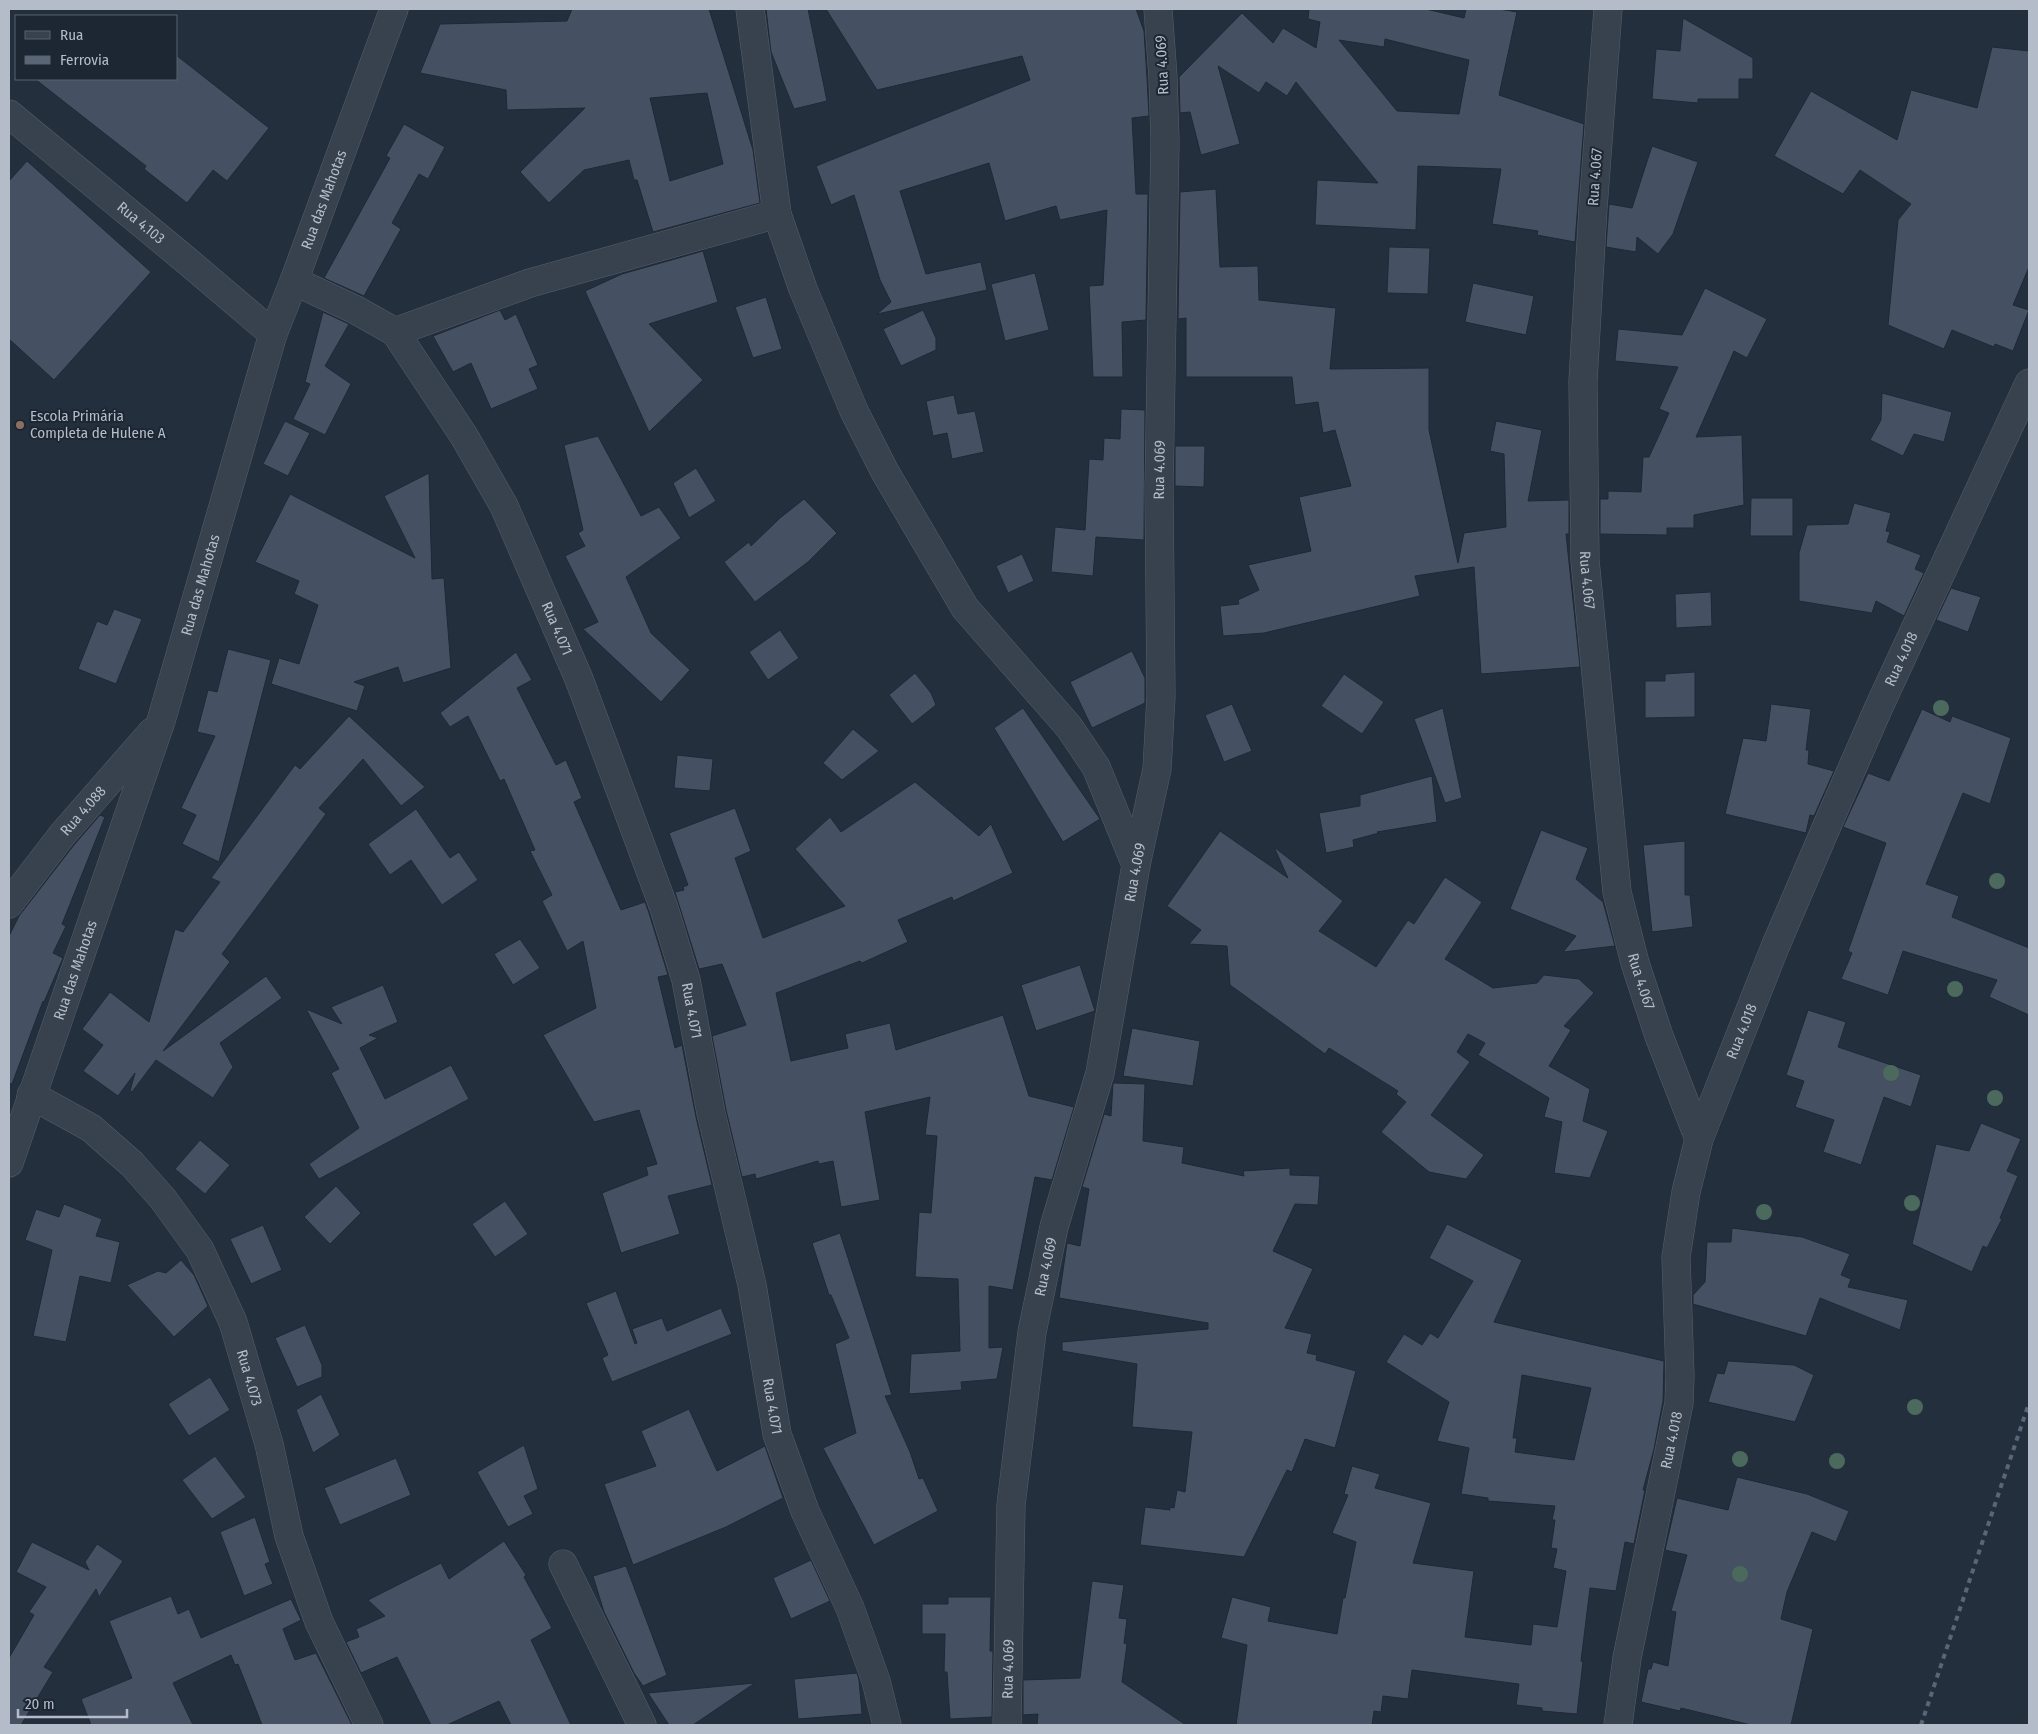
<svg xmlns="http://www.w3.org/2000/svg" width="2038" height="1734" font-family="'Fira Sans Condensed',sans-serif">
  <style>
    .building { fill: #455162; stroke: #1f2835; fill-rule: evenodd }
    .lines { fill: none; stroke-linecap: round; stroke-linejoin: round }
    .street-casing { stroke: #565f6c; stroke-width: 29 }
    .street { stroke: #38414e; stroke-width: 28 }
    .rail { stroke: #5a6575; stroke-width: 4; stroke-dasharray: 5 5; stroke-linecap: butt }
    .tree { fill: #4b6a5d }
    .education-dot { fill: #8d6e63; stroke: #1d2633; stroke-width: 2 }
    .labels { text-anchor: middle; stroke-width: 4; stroke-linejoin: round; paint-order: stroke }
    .street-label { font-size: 15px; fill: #b4bcc9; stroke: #1d2633 }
    .poi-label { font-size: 15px; fill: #b4bcc9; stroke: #1d2633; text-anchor: start }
  </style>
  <rect width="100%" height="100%" fill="#242f3e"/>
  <g class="building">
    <path d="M572,9H709L753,150L760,203L653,232L637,180H634L629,160L584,170L549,203L520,172L585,108L507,110L506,90L420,73L440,24L567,21ZM707,93L723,164L670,181L650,98Z"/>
    <polygon points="766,9 808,9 827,101 794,109 771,52"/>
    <polygon points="826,9 1136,9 1144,31 1147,78 1149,116 1132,118 1136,194 1148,194 1146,320 1122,322 1123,377 1093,377 1089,286 1103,285 1107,210 1060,220 1056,206 1005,221 989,163 900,191 926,274 981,262 987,290 877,314 891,302 880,280 854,195 831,205 816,166 1030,80 1022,56 877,90"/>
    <path d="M1309,9H1426L1464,18L1466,9H1499L1517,12L1499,95L1584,124L1575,242L1537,235L1538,231L1492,224L1501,169L1418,166L1416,230L1315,225L1317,180L1378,183L1296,82L1287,96L1266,82L1259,93L1218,66L1240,144L1201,155L1190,112L1180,113L1179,77L1242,13L1273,43L1283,28L1316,48L1320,22L1308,19ZM1385,39L1469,60L1459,114L1397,111L1339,40L1384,47Z"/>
    <polygon points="1683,18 1753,58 1753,79 1739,79 1739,99 1698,99 1698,103 1652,99 1656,49 1680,51"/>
    <polygon points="1992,47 2029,51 2029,267 2013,305 2029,310 2013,351 1995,344 1994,347 1952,330 1944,349 1888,325 1898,220 1911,204 1860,170 1843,194 1774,156 1811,91 1897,140 1911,90 1977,108"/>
    <polygon points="176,55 269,128 227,181 213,170 187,203 144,169 146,166 35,79 176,79"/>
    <polygon points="404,124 445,147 428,179 419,174 392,223 401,229 364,296 324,278 390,158 386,156"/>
    <polygon points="1652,146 1698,162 1673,234 1658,254 1637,237 1636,252 1606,247 1609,204 1632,208"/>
    <polygon points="27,161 151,272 54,380 9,339 9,181"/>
    <polygon points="1216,189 1220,267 1258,266 1259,300 1336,308 1330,369 1429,368 1429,430 1458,563 1464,533 1506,527 1504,454 1490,451 1496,421 1542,430 1528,501 1569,500 1569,534 1566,534 1580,667 1481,674 1474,567 1415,576 1420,596 1264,633 1223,636 1220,606 1239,604 1238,600 1259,590 1248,565 1311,551 1299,497 1351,486 1335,430 1323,433 1318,402 1295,405 1292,377 1186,377 1186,318 1178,319 1180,192"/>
    <polygon points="1389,247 1430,248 1428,294 1387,293"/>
    <polygon points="703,251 718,302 649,324 703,380 649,432 585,291 622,274"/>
    <polygon points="1035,273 1049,330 1005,341 991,284"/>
    <polygon points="1473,283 1534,296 1526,335 1465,322"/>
    <polygon points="1705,288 1767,319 1747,358 1734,351 1696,437 1742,435 1744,505 1694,515 1694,528 1667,528 1667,535 1600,534 1600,499 1608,499 1608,491 1641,492 1643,457 1649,457 1669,413 1659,409 1678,367 1615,361 1618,329 1682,335"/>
    <polygon points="766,297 782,349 753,358 735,307"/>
    <polygon points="500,310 505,320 516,314 538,365 529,369 538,389 491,409 471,363 453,372 433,336"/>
    <polygon points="923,310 936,338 936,350 901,366 883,329"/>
    <polygon points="323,312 349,324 325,366 351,384 325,435 293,419 310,384 305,382"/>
    <polygon points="1882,393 1952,412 1944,442 1914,434 1903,456 1870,440 1881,420"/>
    <polygon points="954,395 958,414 975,411 984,452 952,459 947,433 933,436 926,401"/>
    <polygon points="1121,409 1145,410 1144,540 1096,537 1093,576 1051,572 1055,527 1085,530 1089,459 1103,460 1104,438 1120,439"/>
    <polygon points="285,421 310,433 288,476 263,464"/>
    <polygon points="598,436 641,516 659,507 681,538 626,577 651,633 690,670 661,702 583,629 598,622 565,556 585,546 578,533 583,530 564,445"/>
    <polygon points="1175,446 1205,446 1204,487 1175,486"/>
    <polygon points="696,468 716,501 689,518 673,483"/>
    <polygon points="429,473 432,579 444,578 451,668 403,683 398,667 354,682 365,686 357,711 271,684 279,658 299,664 318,605 294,594 299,581 255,562 290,494 415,558 384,496"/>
    <polygon points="1751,498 1793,498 1793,536 1750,536"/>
    <polygon points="804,499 837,533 808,562 755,602 724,562 749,542 751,546 780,518"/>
    <polygon points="1854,503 1891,513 1886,531 1890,532 1887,542 1921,555 1915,569 1924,573 1904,616 1876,601 1872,613 1799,601 1799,553 1807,525 1848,524"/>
    <polygon points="1022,554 1034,581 1008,593 996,566"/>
    <polygon points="1951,588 1981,597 1968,632 1936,620"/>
    <polygon points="1711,592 1712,626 1676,628 1675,594"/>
    <polygon points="114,609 142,619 116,684 78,669 97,621 107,625"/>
    <polygon points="780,630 799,658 768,680 749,652"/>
    <polygon points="228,649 271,660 219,862 182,844 196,815 181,808 215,736 197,732 208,690 217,692"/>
    <polygon points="1132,651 1145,678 1145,703 1092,728 1070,682"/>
    <polygon points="516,652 532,680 517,688 556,765 566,760 582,798 574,802 621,910 645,902 649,913 668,975 658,977 675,1048 682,1045 696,1117 712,1185 668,1196 680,1234 621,1253 602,1193 648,1175 646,1167 657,1164 639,1110 594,1122 543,1035 596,1008 583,941 567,951 542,901 552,895 530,851 535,850 504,779 500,781 468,716 450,727 440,713"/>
    <polygon points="1695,672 1695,717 1645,718 1645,681 1665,681 1665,674"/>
    <polygon points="915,673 931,693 936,705 912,724 889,695"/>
    <polygon points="1344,674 1384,702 1362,734 1321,706"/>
    <polygon points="1232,704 1252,751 1224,762 1205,715"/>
    <polygon points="1771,704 1811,709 1806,750 1809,750 1808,764 1834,771 1814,816 1810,815 1806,833 1725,814 1743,738 1766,741"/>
    <polygon points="1023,708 1100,819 1063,842 994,728"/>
    <polygon points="1443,708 1462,798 1445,803 1414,719"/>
    <polygon points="1922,709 1950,722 1952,716 2011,738 1990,804 1963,793 1926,884 1959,896 1952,917 2029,948 2029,1015 1989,997 1997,980 1903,951 1888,995 1841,979 1852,953 1848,951 1886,843 1843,827 1868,773 1889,781"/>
    <polygon points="349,716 425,787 401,806 363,759 319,808 326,814 222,954 230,962 163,1051 266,976 282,998 220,1043 233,1067 213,1098 156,1060 132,1092 130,1091 135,1073 118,1096 83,1071 103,1045 82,1029 110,992 149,1022 175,929 183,932 220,882 211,878 295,765 300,769"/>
    <polygon points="853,729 879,751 842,780 823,763"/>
    <polygon points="677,755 713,759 710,791 674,788"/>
    <polygon points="1432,776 1437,822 1377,832 1379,833 1353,840 1354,847 1326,853 1319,813 1360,806 1360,795"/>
    <polygon points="915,782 979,836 991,824 1013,873 953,901 952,897 898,920 908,942 862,963 860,961 776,993 791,1061 848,1048 845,1034 890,1023 896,1050 1003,1015 1029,1096 1074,1107 1052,1180 1035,1177 1013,1290 989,1286 989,1348 1003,1347 997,1379 961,1382 962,1390 909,1394 911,1354 960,1351 958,1279 915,1277 919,1212 931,1213 937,1136 925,1135 930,1097 865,1112 880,1200 841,1207 833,1161 819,1164 818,1161 756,1179 755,1174 742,1177 726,1110 712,1036 746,1025 722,964 699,969 675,892 684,890 683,887 688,885 669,833 735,808 751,851 735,858 763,938 845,906 795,849 830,817 841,832"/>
    <polygon points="416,809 450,858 459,852 478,880 442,905 411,860 390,875 368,844"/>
    <polygon points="100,815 105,817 62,924 66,926 53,953 63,958 44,1002 43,1001 12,1084 9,1083 9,936 19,916 74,845"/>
    <polygon points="1541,830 1588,848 1576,879 1603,902 1615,946 1563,952 1576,936 1510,909"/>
    <polygon points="1220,831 1288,878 1274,847 1343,901 1319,931 1376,967 1408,920 1414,924 1445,877 1482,902 1445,959 1493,988 1537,983 1544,975 1579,979 1594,993 1564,1026 1571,1030 1549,1066 1590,1089 1583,1121 1608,1131 1590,1178 1554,1173 1562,1122 1544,1117 1549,1098 1478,1055 1485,1043 1468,1034 1457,1052 1470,1062 1431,1115 1484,1155 1466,1179 1429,1172 1381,1132 1406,1102 1396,1094 1398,1091 1329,1048 1325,1054 1230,985 1227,946 1189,944 1201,930 1167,906"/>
    <polygon points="1685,841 1685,895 1690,895 1693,927 1652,932 1643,845"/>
    <polygon points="520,939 540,968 513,985 494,954"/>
    <polygon points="1080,965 1095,1011 1036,1031 1021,985"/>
    <polygon points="383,985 398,1022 369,1035 378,1038 360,1048 385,1099 451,1065 469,1099 319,1179 309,1164 359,1128 331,1073 339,1069 306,1009 342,1024 331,1007"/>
    <polygon points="1808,1010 1846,1022 1838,1047 1921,1075 1911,1107 1884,1097 1861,1165 1823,1152 1834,1120 1795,1107 1804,1081 1786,1075"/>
    <polygon points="1132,1028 1200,1041 1193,1086 1123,1076"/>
    <polygon points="1113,1083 1145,1084 1143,1141 1184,1147 1182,1163 1244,1176 1243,1171 1290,1168 1290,1175 1320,1176 1318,1205 1295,1204 1273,1251 1313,1269 1285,1328 1312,1334 1307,1353 1317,1355 1316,1360 1356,1371 1335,1448 1305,1439 1292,1472 1287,1470 1244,1557 1140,1545 1145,1507 1170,1510 1170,1507 1174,1508 1177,1490 1185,1492 1192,1432 1132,1427 1137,1364 1062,1351 1062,1342 1208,1329 1208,1323 1059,1298 1067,1243 1080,1246 1089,1189 1082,1187 1104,1114 1111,1116"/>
    <polygon points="1981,1123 2021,1139 2007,1171 2018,1176 2000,1218 2002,1219 1987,1248 1983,1246 1972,1272 1912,1244 1936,1144 1969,1151"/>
    <polygon points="200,1140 230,1165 205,1194 175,1169"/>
    <polygon points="336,1186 361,1213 330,1244 304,1217"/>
    <polygon points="505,1201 528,1234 495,1257 472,1224"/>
    <polygon points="64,1204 102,1219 96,1236 120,1242 111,1283 80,1276 66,1342 33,1336 52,1250 25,1240 36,1209 59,1217"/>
    <path d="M1447,1224L1522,1260L1494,1322L1664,1361L1663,1401L1654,1449L1643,1490H1645L1634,1544L1625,1542L1616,1591L1590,1588L1581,1661L1583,1662L1577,1714L1542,1711V1708L1516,1705L1519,1684L1412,1670L1408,1699L1383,1696L1381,1712L1374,1711L1372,1725H1236L1247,1645L1221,1638L1232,1597L1271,1607L1268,1621L1337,1634L1343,1598H1345L1356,1542L1332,1533L1348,1495L1344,1494L1352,1466L1380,1474L1375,1488L1431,1503L1413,1563L1474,1571L1465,1637L1531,1645L1533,1624L1557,1627L1566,1571L1553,1568L1557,1549L1551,1548L1555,1520H1552L1555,1506L1488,1501V1498L1461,1494L1469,1448L1437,1441L1449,1402L1386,1362L1404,1334L1422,1345L1430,1333L1438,1338L1473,1281L1429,1258ZM1522,1375L1591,1388L1574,1460L1515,1452L1517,1438H1513Z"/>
    <polygon points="263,1225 282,1270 251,1284 230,1239"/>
    <polygon points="1732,1228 1802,1237 1850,1254 1841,1275 1851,1279 1848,1287 1908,1300 1900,1330 1820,1298 1806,1336 1693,1304 1693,1295 1705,1282 1707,1242 1731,1242"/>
    <polygon points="840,1233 892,1395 885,1396 910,1452 919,1479 923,1478 938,1511 874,1545 823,1448 856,1433 835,1344 849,1338 831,1295 829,1295 812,1243"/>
    <polygon points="181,1260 194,1275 208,1306 174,1337 127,1285 158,1271 166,1273"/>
    <polygon points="616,1291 635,1344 637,1343 632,1329 662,1318 667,1331 721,1308 732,1334 612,1382 602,1358 608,1355 586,1303"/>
    <polygon points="305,1325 322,1365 322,1377 297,1387 275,1338"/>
    <polygon points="1728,1361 1794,1365 1814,1375 1795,1422 1708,1402 1717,1373 1724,1374"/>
    <polygon points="210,1377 230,1410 189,1436 168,1404"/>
    <polygon points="321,1394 340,1435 313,1453 296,1410"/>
    <polygon points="689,1409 717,1471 765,1446 783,1498 726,1527 633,1565 604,1484 656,1466 641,1431"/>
    <polygon points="524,1445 538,1489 524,1496 533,1514 508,1527 477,1472"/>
    <polygon points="215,1456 246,1497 212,1519 182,1480"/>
    <polygon points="396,1458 411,1495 340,1525 324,1488"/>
    <polygon points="1737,1477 1807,1494 1849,1511 1836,1542 1812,1532 1787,1592 1781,1619 1813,1629 1791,1725 1751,1725 1681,1708 1680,1711 1641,1702 1648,1669 1651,1669 1653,1662 1668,1666 1676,1612 1671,1611 1687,1555 1665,1550 1677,1498 1728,1510"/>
    <polygon points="255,1517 270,1562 265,1564 273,1584 244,1596 220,1532"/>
    <polygon points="504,1541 526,1575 524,1577 552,1628 531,1640 571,1725 511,1725 499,1701 447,1725 431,1725 397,1657 361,1673 346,1642 359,1637 356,1629 385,1616 368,1600 441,1563 449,1579"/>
    <polygon points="32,1542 89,1570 85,1562 97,1544 123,1561 99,1597 96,1589 44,1667 53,1672 21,1725 9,1725 9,1658 34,1615 29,1612 46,1587 16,1572"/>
    <polygon points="811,1560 830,1601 791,1619 773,1578"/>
    <polygon points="626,1566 667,1675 643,1686 634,1673 604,1612 593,1576"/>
    <polygon points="1092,1581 1124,1585 1119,1618 1127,1619 1124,1643 1127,1644 1122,1682 1186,1725 1037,1725 1038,1714 1023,1715 1023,1680 1080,1678"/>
    <polygon points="171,1596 178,1614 189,1609 201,1638 291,1599 301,1620 283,1629 295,1660 316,1653 352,1725 262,1725 238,1664 235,1665 231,1655 173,1683 193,1725 91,1725 81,1699 132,1678 109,1621"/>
    <polygon points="948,1597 991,1597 990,1651 993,1651 992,1717 950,1719 947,1672 944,1672 945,1634 922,1634 922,1604 948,1604"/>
    <polygon points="857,1673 859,1680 862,1714 798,1719 794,1679"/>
    <polygon points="755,1683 693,1725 669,1725 648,1693"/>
  </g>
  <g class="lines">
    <defs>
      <g id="street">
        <polyline points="750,9 777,214 803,289 854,411 885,472 965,608 1069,727 1096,767 1136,865"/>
        <path id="s1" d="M1608,9L1593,208L1583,381L1585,560L1617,892L1635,963L1659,1036L1699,1139"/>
        <path id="s2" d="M9,114L186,260L273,334"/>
        <path id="s3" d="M294,281L356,310L395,332L464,436L504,506L579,679L664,908L686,980L711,1113L752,1285L777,1434L805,1511L850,1608L876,1681L887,1725"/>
        <polyline points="395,332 530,283 777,214"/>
        <path id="s4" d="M9,904L62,835L152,732"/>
        <path id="s5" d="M31,1095L91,1128L132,1164L163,1199L200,1250L233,1322L269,1444L289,1536L319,1622L369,1725"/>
        <path id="s6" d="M9,1163L161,721L273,334L294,281L394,9"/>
        <polyline points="563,1564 642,1725"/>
        <path id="s7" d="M1007,1725L1011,1505L1032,1332L1054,1227L1100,1073L1136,865L1157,769L1161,696L1159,488L1165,142L1163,77L1158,9"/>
        <path id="s8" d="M1618,1725L1627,1658L1679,1403L1680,1376L1676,1257L1686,1192L1699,1139L1775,947L1826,828L1878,709L2029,383"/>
      </g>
    </defs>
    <use href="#street" class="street-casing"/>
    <use href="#street" class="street"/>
    <polyline class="rail" points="1921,1725 2029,1403"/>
  </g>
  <g class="tree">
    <circle cx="1941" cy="708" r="8"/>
    <circle cx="1997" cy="881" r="8"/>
    <circle cx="1955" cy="989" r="8"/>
    <circle cx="1891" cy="1073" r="8"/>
    <circle cx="1995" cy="1098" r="8"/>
    <circle cx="1912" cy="1203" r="8"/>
    <circle cx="1764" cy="1212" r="8"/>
    <circle cx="1915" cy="1407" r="8"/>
    <circle cx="1740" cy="1459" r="8"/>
    <circle cx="1837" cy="1461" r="8"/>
    <circle cx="1740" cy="1574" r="8"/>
  </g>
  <circle class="education-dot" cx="20" cy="425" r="5"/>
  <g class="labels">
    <g class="street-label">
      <text transform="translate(1162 65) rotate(-93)" y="5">Rua 4.069</text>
      <text transform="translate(1595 177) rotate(-86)" y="5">Rua 4.067</text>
      <text dy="5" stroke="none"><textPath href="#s6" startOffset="1014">Rua das Mahotas</textPath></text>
      <text dy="5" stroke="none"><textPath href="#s2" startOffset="171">Rua 4.103</textPath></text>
      <text dy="5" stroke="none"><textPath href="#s7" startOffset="1271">Rua 4.069</textPath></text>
      <text dy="5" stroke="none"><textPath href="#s1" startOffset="572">Rua 4.067</textPath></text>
      <text dy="5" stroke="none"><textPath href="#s6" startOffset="609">Rua das Mahotas</textPath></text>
      <text dy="5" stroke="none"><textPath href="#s3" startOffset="452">Rua 4.071</textPath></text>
      <text dy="5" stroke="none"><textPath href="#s8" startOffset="1115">Rua 4.018</textPath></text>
      <text dy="5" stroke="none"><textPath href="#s4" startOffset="119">Rua 4.088</textPath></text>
      <text dy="5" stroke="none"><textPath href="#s7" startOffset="866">Rua 4.069</textPath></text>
      <text dy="5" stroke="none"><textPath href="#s6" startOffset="204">Rua das Mahotas</textPath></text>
      <text dy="5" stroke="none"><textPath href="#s1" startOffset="978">Rua 4.067</textPath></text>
      <text dy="5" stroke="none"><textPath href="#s3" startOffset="858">Rua 4.071</textPath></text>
      <text dy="5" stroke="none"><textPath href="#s8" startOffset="710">Rua 4.018</textPath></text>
      <text dy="5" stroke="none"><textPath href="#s7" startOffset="461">Rua 4.069</textPath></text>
      <text dy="5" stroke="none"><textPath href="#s5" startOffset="370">Rua 4.073</textPath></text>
      <text dy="5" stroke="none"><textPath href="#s3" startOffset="1262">Rua 4.071</textPath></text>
      <text dy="5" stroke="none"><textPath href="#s8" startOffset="290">Rua 4.018</textPath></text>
      <text dy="5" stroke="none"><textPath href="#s7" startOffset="56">Rua 4.069</textPath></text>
    </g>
    <g class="poi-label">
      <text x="30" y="421">Escola Primária<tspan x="30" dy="17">Completa de Hulene A</tspan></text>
    </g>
  </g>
  <rect width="2038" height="1734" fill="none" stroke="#b4bcc9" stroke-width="20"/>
  <rect x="15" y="15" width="162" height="65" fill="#1d2633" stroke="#59626f"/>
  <rect x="25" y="31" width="25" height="8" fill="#38414e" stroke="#59626f"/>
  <text x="60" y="40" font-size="15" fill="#b4bcc9">Rua</text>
  <rect x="25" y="56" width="25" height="8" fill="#5a6575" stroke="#59626f"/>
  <text x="60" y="65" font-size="15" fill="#b4bcc9">Ferrovia</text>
  <path d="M18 1709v8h109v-8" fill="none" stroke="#b4bcc9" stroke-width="2.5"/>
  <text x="25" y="1709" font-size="15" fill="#b4bcc9" stroke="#1d2633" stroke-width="4" paint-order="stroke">20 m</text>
</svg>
